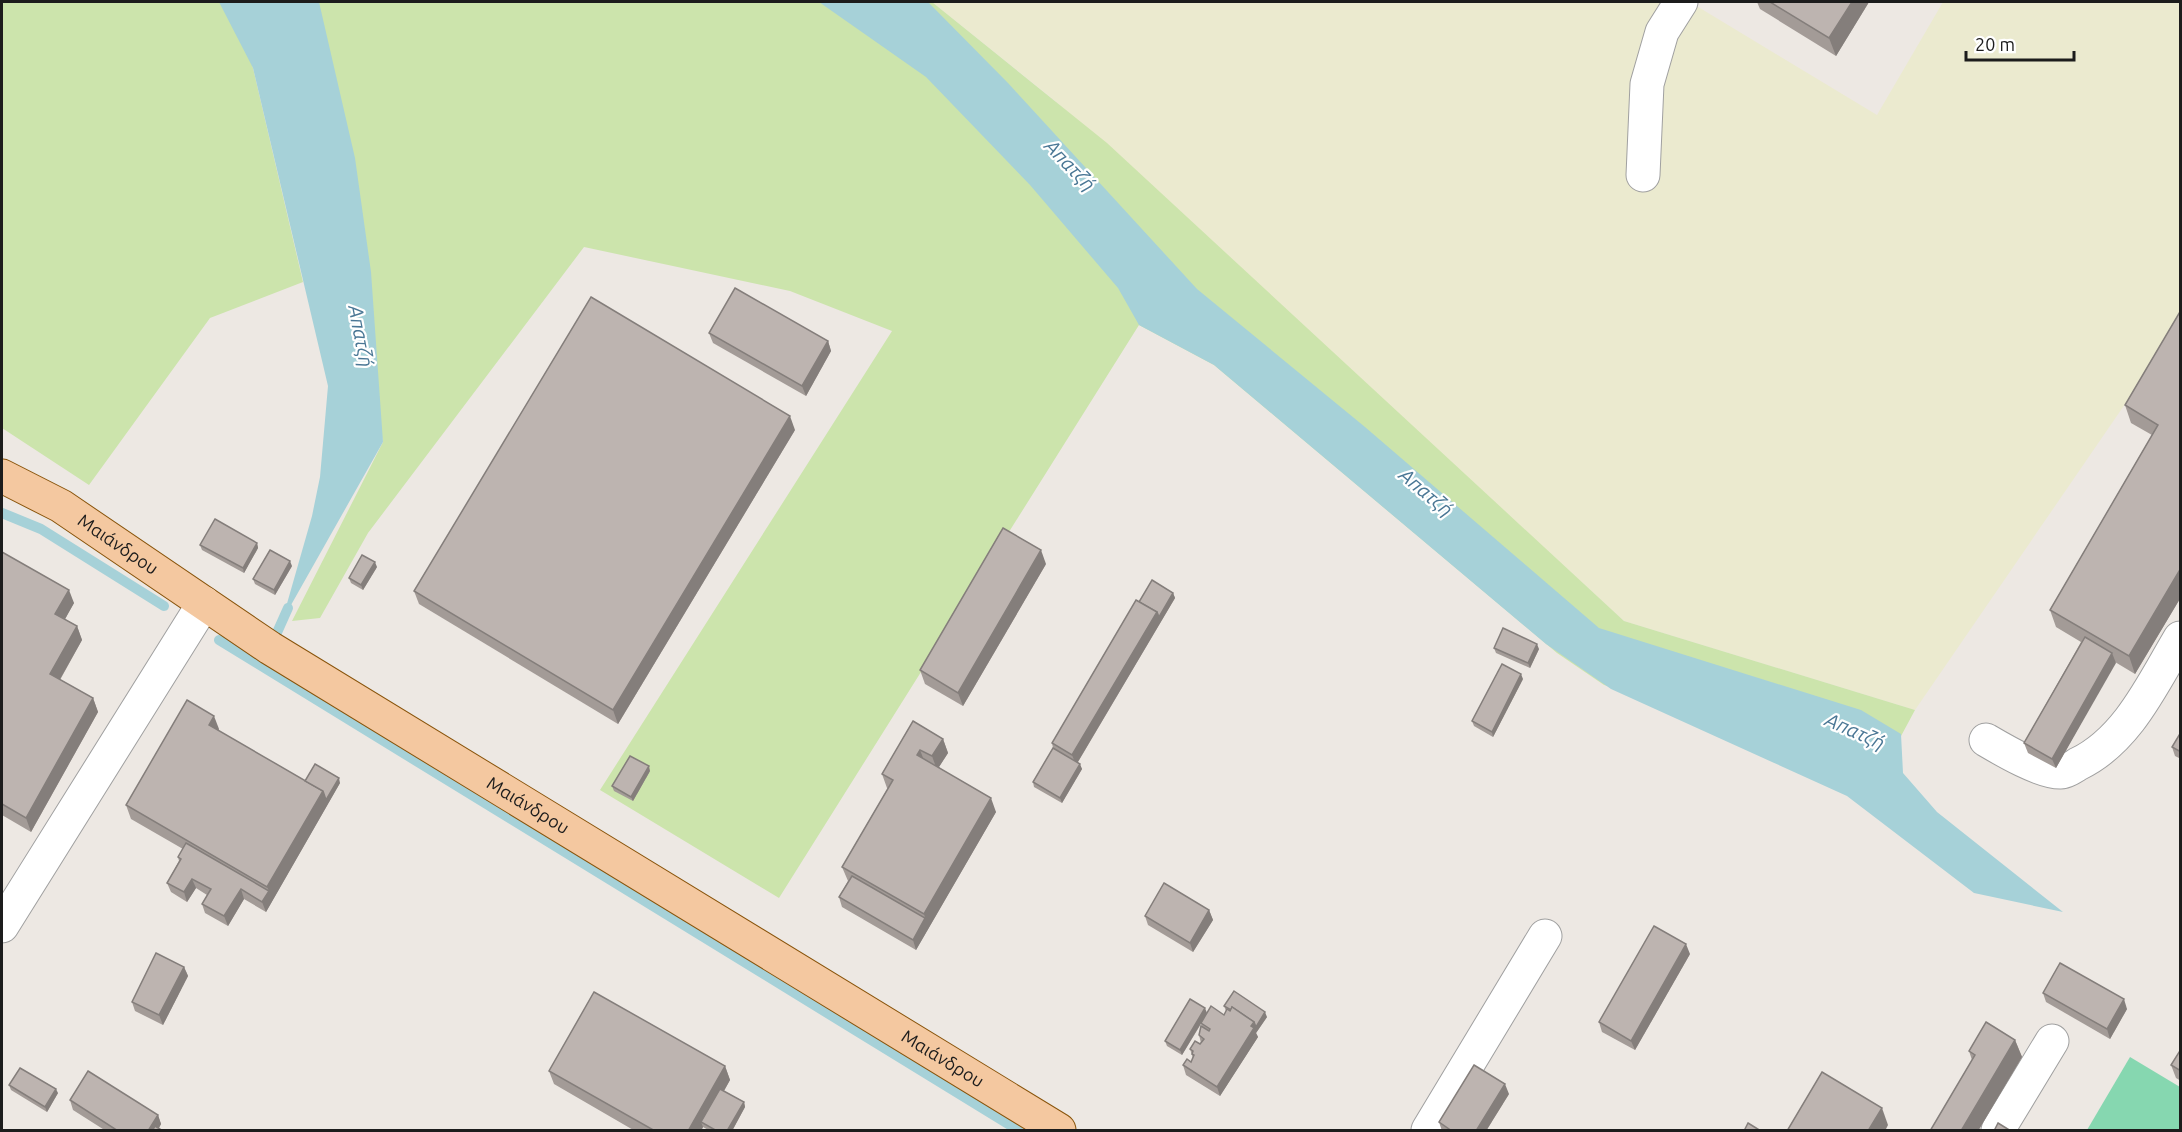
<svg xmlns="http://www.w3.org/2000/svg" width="2182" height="1132" font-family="Ubuntu,sans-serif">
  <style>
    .farmland { fill: #ebeacf }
    .grass { fill: #cce4ac }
    .pitch { fill: #86d7b0 }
    .water { fill: #a6d1d8 }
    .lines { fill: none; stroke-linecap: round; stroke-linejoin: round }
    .stream { stroke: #a6d1d8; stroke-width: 10 }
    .minor-casing { stroke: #a0a0a0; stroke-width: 35 }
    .major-casing { stroke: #89540b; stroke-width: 35 }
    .minor { stroke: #fff; stroke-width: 33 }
    .major { stroke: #f4c8a0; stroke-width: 33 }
    .wall { fill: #a39b97 }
    .shaded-wall { fill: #847e7b }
    .building { fill: #bdb4b0; stroke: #847e7b; stroke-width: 1.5 }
    .labels { text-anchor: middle; stroke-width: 4.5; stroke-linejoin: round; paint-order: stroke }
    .street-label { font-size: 18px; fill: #1c1c1c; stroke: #fff }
    .water-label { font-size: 20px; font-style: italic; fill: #4a7795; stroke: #fff }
  </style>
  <rect width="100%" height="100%" fill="#ede8e3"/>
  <polygon class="farmland" points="932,2 1690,2 1877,115 1943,2 2180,2 2180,324 1915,710 1624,621 1054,100"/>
  <g class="grass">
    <polygon points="2,2 232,2 253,68 303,282 210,318 89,485 2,428"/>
    <polygon points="295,2 932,2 1107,143 1624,621 1915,710 1886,764 1604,685 1557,653 1214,365 1139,325 779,898 600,790 892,331 790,291 584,247 368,533 320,618 292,621 383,442"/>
  </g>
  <polygon class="pitch" points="2130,1057 2180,1087 2180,1130 2087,1130"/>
  <g class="water">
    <polygon points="219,2 319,2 355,158 371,272 383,442 282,621 312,516 320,477 328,386 253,68"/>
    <polygon points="819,2 928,2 1008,83 1197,289 1365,427 1599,628 1861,710 1901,734 1903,773 1937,812 2063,912 1974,893 1847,796 1611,689 1546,644 1214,365 1139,325 1118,288 1030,185 926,77"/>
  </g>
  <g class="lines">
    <g class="stream">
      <polyline points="2,513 41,529 164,606"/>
      <polyline points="219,640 1018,1130"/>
      <polyline points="271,646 288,608"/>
    </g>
    <defs>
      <g id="minor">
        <polyline points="1643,175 1647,84 1662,32 1681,2"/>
        <path d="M1986,740C2003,750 2042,773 2061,772C2066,772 2073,767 2078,764C2128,740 2153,683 2180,638"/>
        <polyline points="2,926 204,603"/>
        <polyline points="1428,1130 1545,936"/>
        <polyline points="1998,1130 2052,1041"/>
      </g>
      <g id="major">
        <path id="s1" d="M2,476L61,506L270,648L1059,1130"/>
      </g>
    </defs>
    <use href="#minor" class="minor-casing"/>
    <use href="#major" class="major-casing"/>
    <use href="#minor" class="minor"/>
    <use href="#major" class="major"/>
  </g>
  <g class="wall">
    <polygon points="1757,2 1869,2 1836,56 1760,9"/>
    <polygon points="2181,310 2181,597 2135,674 2115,662 2056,768 2028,753 2024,743 2081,642 2056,627 2050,610 2152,435 2131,423 2125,405"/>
    <polygon points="709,333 828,341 831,351 806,396 713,343"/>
    <polygon points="795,430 618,724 419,604 414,591"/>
    <polygon points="257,543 258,548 244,573 202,550 200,545"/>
    <polygon points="2,552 74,603 65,619 77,626 82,640 60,680 93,698 98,712 31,832 2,815"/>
    <polygon points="1046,564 963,706 925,684 920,670"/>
    <polygon points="292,566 275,595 255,584 253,579"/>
    <polygon points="377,567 363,590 351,583 349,578"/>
    <polygon points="1173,593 1175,598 1078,762 1082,769 1062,803 1034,787 1033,782 1053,748 1052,743"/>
    <polygon points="1494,648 1539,649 1530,668 1496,653"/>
    <polygon points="1523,679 1493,737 1474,726 1472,721"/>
    <polygon points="913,721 943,739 948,753 939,767 996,812 916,950 842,907 839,897 848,881 842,867 888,788 887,788 882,774"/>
    <polygon points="219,729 219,731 305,781 340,783 266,912 244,899 228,926 205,913 202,904 207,895 196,888 187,902 171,892 167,883 179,861 178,857 183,849 131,819 126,805"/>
    <polygon points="2181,732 2181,759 2175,756 2172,747"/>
    <polygon points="650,771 633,801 614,791 612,786"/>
    <polygon points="1209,910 1213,920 1193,952 1148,925 1145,916"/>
    <polygon points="1690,954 1635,1050 1602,1032 1599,1022"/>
    <polygon points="184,967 188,976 163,1025 135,1011 132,1002"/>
    <polygon points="2043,993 2127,1009 2110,1039 2046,1002"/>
    <polygon points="1224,1006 1267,1017 1256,1033 1258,1037 1220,1096 1186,1075 1183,1065 1191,1062 1193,1058 1190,1049 1201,1043 1199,1035 1202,1027 1201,1024 1182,1055 1167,1046 1165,1041 1207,1013 1224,1015 1226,1011"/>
    <polygon points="2015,1040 2022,1057 1978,1131 1930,1131 1972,1060 1969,1051"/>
    <polygon points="2181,1049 2181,1081 2176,1078 2171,1065"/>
    <polygon points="725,1066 730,1080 724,1091 744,1102 745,1107 732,1131 710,1131 703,1127 701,1131 635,1131 554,1084 549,1071"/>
    <polygon points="9,1085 58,1093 47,1112 11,1090"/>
    <polygon points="1509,1094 1486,1131 1442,1131 1439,1122"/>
    <polygon points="70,1100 158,1115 161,1124 159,1128 163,1131 106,1131 73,1110"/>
  </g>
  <g class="shaded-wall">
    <polygon points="1852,2 1869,2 1836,56 1829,38"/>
    <polygon points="828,341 831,351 806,396 802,386"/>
    <polygon points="790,416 795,430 618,724 613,710"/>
    <polygon points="257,543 258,548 244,573 243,568"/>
    <polygon points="1041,550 1046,564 963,706 958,693"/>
    <polygon points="290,561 292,566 275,595 274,590"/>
    <polygon points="375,562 377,567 363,590 361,585"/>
    <polygon points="2181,568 2181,597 2135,674 2129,656"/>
    <polygon points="69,590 74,603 60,628 55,614"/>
    <polygon points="1173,593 1175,598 1076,765 1072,755 1157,612"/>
    <polygon points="77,626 82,640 55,688 50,674"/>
    <polygon points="1537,644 1539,649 1530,668 1528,663"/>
    <polygon points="2112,653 2116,663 2056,768 2052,759"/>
    <polygon points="1521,674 1523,679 1493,737 1492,732"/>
    <polygon points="93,698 98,712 31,832 26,818"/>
    <polygon points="214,716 219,729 214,739 209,725"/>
    <polygon points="943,739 948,753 937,770 932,756"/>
    <polygon points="920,750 925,763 917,755"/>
    <polygon points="1080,764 1082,769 1062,803 1060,798"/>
    <polygon points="649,766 650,771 633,801 631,797"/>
    <polygon points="339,778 340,783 266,912 262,902 269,891 267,887 323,791"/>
    <polygon points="991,798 996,812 916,950 913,940 925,918 924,914"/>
    <polygon points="192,879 196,888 187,902 184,892"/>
    <polygon points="241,889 244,899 228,926 224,916"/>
    <polygon points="1209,910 1213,920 1193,952 1190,943"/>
    <polygon points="1686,944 1690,954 1635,1050 1631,1041"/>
    <polygon points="184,967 188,976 163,1025 159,1015"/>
    <polygon points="2124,999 2127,1009 2110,1039 2107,1029"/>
    <polygon points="1205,1008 1207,1013 1182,1055 1180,1050"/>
    <polygon points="1265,1012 1267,1017 1256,1033 1258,1037 1220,1096 1217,1087 1251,1026"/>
    <polygon points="2015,1040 2022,1057 1978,1131 1961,1131"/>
    <polygon points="725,1066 730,1080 705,1124 701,1122 703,1127 701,1131 688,1131"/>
    <polygon points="1505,1084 1509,1094 1486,1131 1476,1131"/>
    <polygon points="56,1089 58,1093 47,1112 45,1107"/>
    <polygon points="744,1102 745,1107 732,1131 727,1131"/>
    <polygon points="1882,1108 1888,1125 1885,1131 1868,1131"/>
    <polygon points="158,1115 161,1124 157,1131 148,1131"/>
  </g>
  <g class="building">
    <polygon points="1770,2 1852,2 1829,38"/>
    <polygon points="735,288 828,341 802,386 709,333"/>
    <polygon points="591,297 790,416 613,710 414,591"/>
    <polygon points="2181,310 2181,568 2129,656 2050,610 2158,425 2125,405"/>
    <polygon points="215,519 257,543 243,568 200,545"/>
    <polygon points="1003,528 1041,550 958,693 920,670"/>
    <polygon points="270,550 290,561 274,590 253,579"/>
    <polygon points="2,552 69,590 55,614 77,626 50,674 93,698 26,818 2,804"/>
    <polygon points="362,555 375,562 361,585 349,578"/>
    <polygon points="1152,580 1173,593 1159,617 1157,612 1139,602"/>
    <polygon points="1136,600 1157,612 1072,755 1052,743"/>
    <polygon points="1503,628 1537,644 1528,663 1494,648"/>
    <polygon points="2085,637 2112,653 2052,759 2024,743"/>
    <polygon points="1502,664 1521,674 1492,732 1472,721"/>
    <polygon points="187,700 214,716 209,725 323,791 267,887 126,805"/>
    <polygon points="913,721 943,739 932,756 920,750 917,755 991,798 924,914 842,867 893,780 882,774"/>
    <polygon points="2181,732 2181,752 2172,747"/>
    <polygon points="1053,748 1080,764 1060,798 1033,782"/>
    <polygon points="630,756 649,766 631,797 612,786"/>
    <polygon points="315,764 339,778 326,800 323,791 305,781"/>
    <polygon points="186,843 269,891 262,902 241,889 224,916 202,904 211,889 192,879 184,892 167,883 181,859 178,857"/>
    <polygon points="852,876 925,918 913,940 839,897"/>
    <polygon points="1164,883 1209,910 1190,943 1145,916"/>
    <polygon points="1654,926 1686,944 1631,1041 1599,1022"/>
    <polygon points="156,953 184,967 159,1015 132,1002"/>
    <polygon points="2060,963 2124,999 2107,1029 2043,993"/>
    <polygon points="1234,991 1265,1012 1256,1027 1254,1022 1232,1007 1231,1010 1224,1006"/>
    <polygon points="594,992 725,1066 688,1131 655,1131 549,1071"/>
    <polygon points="1190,999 1205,1008 1180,1050 1165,1041"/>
    <polygon points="1211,1006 1224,1015 1227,1009 1230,1011 1232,1007 1254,1022 1251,1026 1254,1028 1217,1087 1183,1065 1187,1059 1191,1062 1194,1055 1192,1054 1193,1051 1190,1049 1195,1041 1200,1044 1204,1039 1199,1035 1201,1026 1209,1031 1210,1029 1201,1023"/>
    <polygon points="1986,1022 2015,1040 1961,1131 1930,1131 1975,1055 1969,1051"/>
    <polygon points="2181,1049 2181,1071 2171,1065"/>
    <polygon points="1474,1065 1505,1084 1476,1131 1452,1131 1439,1122"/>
    <polygon points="20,1068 56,1089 45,1107 9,1085"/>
    <polygon points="88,1071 158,1115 148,1131 118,1131 70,1100"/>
    <polygon points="1822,1072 1882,1108 1868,1131 1787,1131"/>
    <polygon points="720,1089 744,1102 727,1131 717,1131 701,1122"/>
    <polygon points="1748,1123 1761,1131 1744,1131"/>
    <polygon points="1998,1123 2011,1131 1994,1131"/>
    <polygon points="155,1126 163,1131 152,1131"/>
  </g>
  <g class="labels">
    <g class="street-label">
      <text dy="6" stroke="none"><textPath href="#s1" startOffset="135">Μαιάνδρου</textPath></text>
      <text dy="6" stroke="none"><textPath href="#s1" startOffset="621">Μαιάνδρου</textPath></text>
      <text dy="6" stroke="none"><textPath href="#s1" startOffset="1107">Μαιάνδρου</textPath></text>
    </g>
    <g class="water-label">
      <text transform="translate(1070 165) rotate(46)" y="7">Απατζή</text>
      <text transform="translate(361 336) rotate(79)" y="7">Απατζή</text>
      <text transform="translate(1426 492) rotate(40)" y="7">Απατζή</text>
      <text transform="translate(1855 731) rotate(24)" y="7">Απατζή</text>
    </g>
  </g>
  <rect width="2182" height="1132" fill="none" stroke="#1c1c1c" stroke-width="6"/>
  <path d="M1966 51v9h108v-9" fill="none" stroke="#1c1c1c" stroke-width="3"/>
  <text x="1975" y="51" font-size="18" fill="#1c1c1c" stroke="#ffffff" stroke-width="4.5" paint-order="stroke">20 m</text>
</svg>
